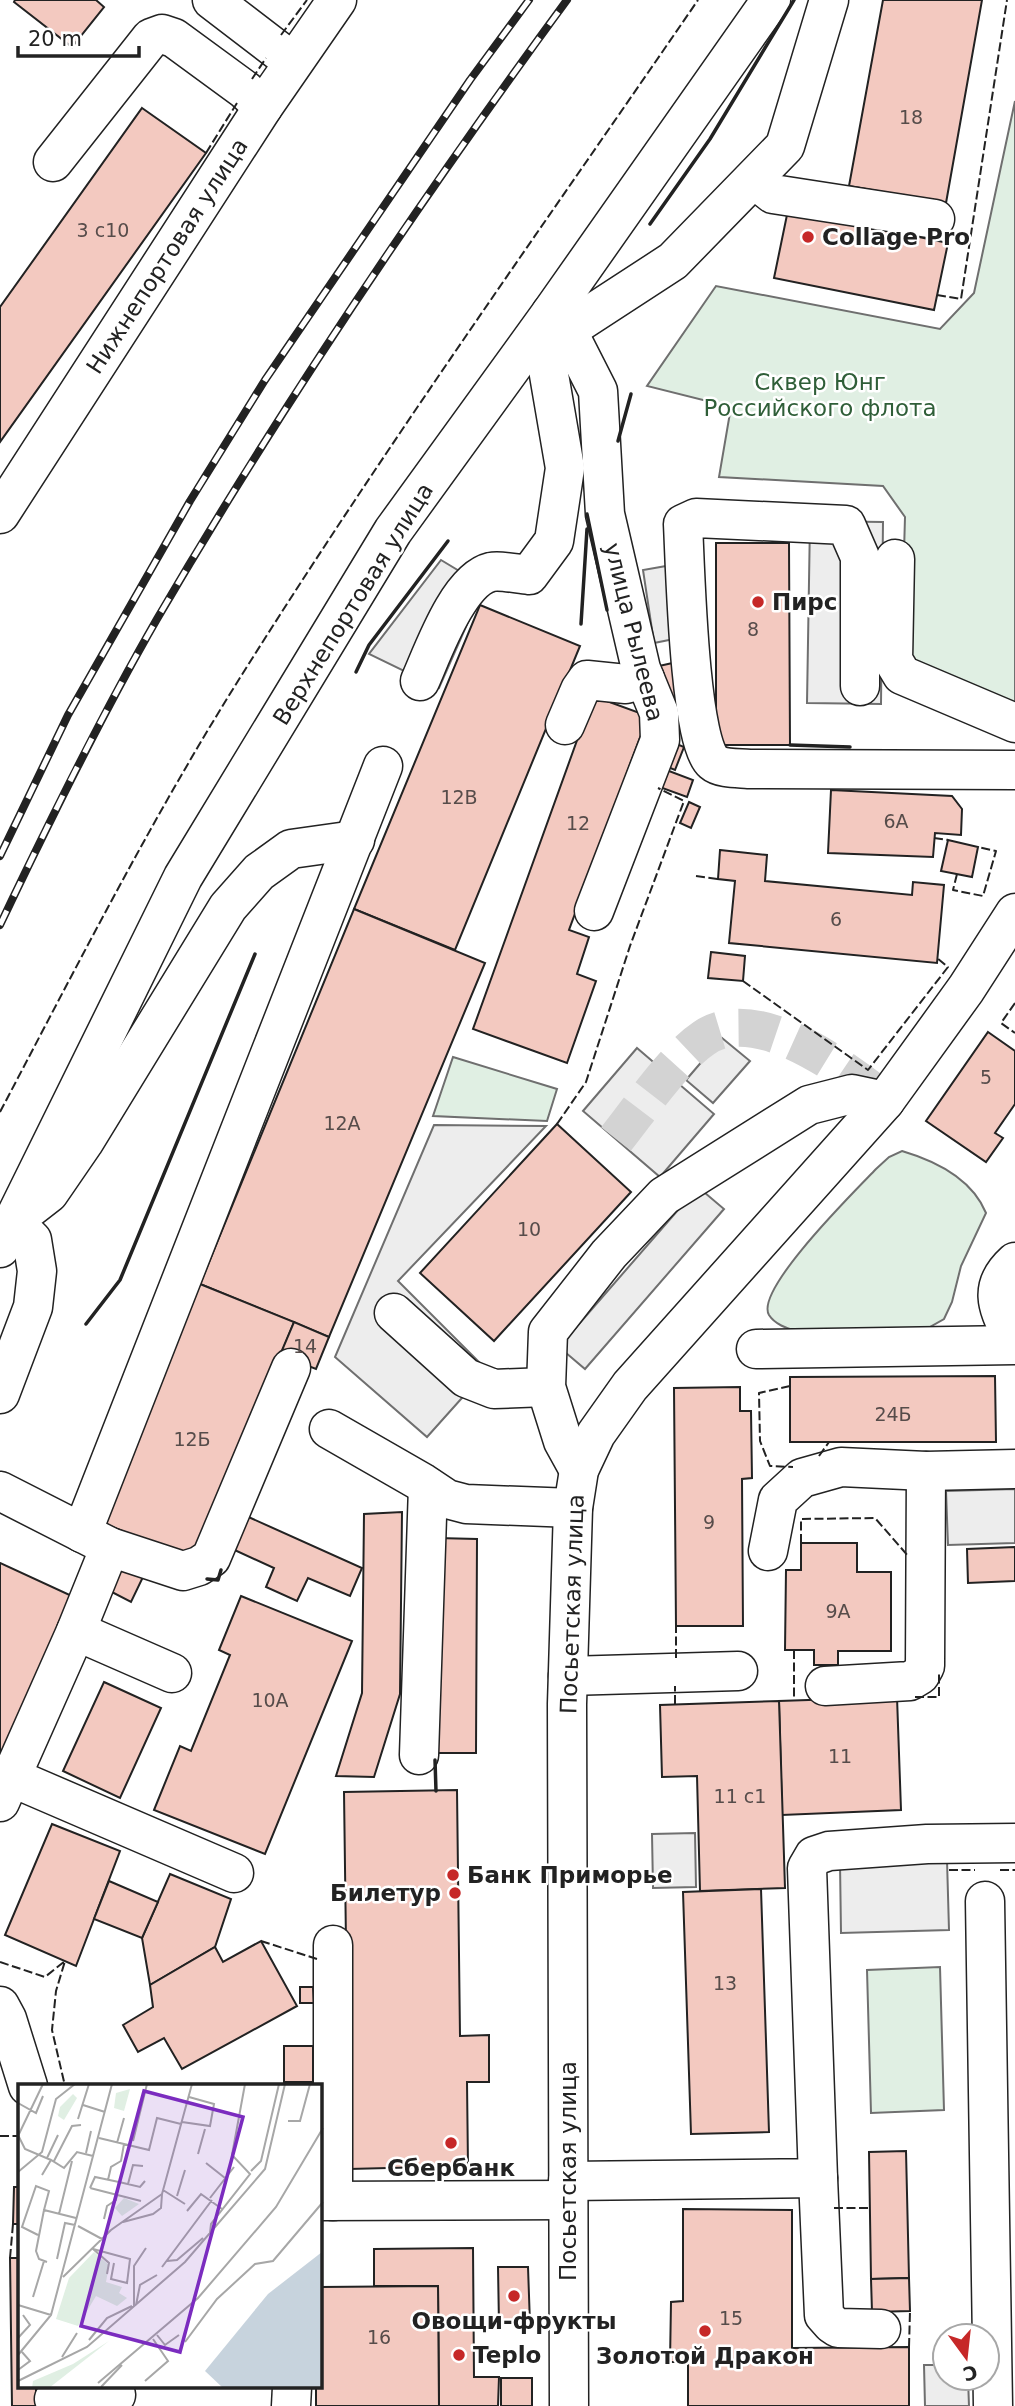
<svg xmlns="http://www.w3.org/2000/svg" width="1015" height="2406" font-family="'DejaVu Sans',sans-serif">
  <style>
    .green { fill: #e0efe3; stroke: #6f6f6f; stroke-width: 2 }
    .parking { fill: #ededed; stroke: #6f6f6f; stroke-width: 2 }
    .building { fill: #f3c9c0; stroke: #222; stroke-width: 2 }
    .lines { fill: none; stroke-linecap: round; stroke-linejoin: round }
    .minor-tunnel { stroke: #d3d3d3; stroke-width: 38; stroke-dasharray: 38 19; stroke-linecap: butt }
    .minor-casing { stroke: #222; stroke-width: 41 }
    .major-casing { stroke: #222; stroke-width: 41 }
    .minor { stroke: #fff; stroke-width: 38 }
    .major { stroke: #fff; stroke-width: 38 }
    .rail-casing { stroke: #222; stroke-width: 8 }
    .rail { stroke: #fff; stroke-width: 5; stroke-dasharray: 16; stroke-linecap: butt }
    .fence { stroke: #222; stroke-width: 2; stroke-dasharray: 9 3.5; stroke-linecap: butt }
    .wall { stroke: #222; stroke-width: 3.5 }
    .poi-dot { fill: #c62828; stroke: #fff; stroke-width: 2.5 }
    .labels { text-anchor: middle; stroke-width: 5; stroke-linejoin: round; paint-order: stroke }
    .number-label { font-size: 19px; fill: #564c4a }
    .poi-label { font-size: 23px; font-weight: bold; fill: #222; stroke: #fff; text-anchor: start }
    .street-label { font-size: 23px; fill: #222; stroke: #fff }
    .park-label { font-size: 23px; fill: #2f5e38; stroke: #fff }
    .inset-road { fill: none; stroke: #a7a7a7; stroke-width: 2 }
    .view { fill: #7b2cbf; fill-opacity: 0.15; stroke: #7b2cbf; stroke-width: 3.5 }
    .inset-edge { fill: none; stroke: #222; stroke-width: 3.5 }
  </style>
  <rect width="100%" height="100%" fill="#fff"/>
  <g class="green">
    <polygon points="1015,101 1015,710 901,657 905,517 883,486 719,477 731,407 647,386 716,286 940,329 974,293"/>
    <polygon points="453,1057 557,1089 547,1121 433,1116"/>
    <path d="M902,1151C936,1161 972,1179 986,1213L961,1266L952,1302L944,1319L928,1328L802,1333C790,1329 776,1326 769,1315C754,1290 857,1189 876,1169L889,1157Z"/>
    <polygon points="940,1967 944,2110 871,2113 867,1970"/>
  </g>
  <g class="parking">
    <polygon points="810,521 883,522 881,704 807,703"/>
    <polygon points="441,560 484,586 439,688 369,654"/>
    <polygon points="672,565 684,637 654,643 643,570"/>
    <polygon points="722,1038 750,1061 713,1103 686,1080"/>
    <polygon points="637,1048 714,1114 660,1177 583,1111"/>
    <polygon points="434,1125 546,1126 398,1281 487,1370 427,1437 335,1357"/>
    <polygon points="698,1187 724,1209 585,1369 559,1347"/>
    <polygon points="1015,1489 1015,1543 948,1545 946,1491"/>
    <polygon points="695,1833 696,1887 653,1888 652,1834"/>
    <polygon points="947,1860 949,1930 841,1933 840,1863"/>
    <polygon points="924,2365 945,2365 945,2378 968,2378 969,2406 925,2406"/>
  </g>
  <g class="building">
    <polygon points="15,0 96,0 104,7 72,47 14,2"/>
    <polygon points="883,0 982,0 946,203 849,186"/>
    <polygon points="142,108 206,153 0,442 0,307"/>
    <polygon points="788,210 948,243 934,310 774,278"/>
    <polygon points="716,543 789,543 790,745 716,745"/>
    <polygon points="480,605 580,646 455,950 354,909"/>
    <polygon points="677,662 684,696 667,700 659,666"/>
    <polygon points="593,696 648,716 569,930 589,937 577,974 596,981 567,1063 473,1029"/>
    <polygon points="672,742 684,747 675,770 663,765"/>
    <polygon points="661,768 693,780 687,797 654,785"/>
    <polygon points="831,790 952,796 962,809 961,835 935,833 933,857 828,853"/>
    <polygon points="689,802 700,807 691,828 680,823"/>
    <polygon points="948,840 978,847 972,877 941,871"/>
    <polygon points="720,850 767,855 765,881 912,895 913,882 944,885 937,963 729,943 735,881 718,879"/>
    <polygon points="354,909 485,963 329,1337 200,1284"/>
    <polygon points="711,952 745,956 743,981 708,978"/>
    <polygon points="988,1032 1015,1051 1015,1104 995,1133 1003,1138 986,1162 926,1121"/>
    <polygon points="557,1124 631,1192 494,1341 420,1273"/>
    <polygon points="200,1284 294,1322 197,1562 103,1523"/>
    <polygon points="294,1322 329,1337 316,1369 280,1355"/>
    <polygon points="995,1376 996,1442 790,1442 790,1377"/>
    <polygon points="740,1387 740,1411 751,1411 752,1478 742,1479 743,1626 676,1626 674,1388"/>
    <polygon points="402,1512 400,1694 374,1777 336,1776 362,1693 364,1514"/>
    <polygon points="244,1515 362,1568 350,1596 308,1578 297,1601 266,1587 274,1568 228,1547"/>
    <polygon points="437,1538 477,1539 476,1753 435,1753"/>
    <polygon points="801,1543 857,1543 857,1572 891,1572 891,1651 838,1651 838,1665 814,1665 814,1650 785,1650 786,1570 801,1570"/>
    <polygon points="1015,1547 1015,1581 968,1583 967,1549"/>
    <polygon points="0,1563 74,1597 0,1758"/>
    <polygon points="118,1565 143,1577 131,1602 106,1589"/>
    <polygon points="241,1596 352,1641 265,1854 154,1810 180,1746 191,1751 230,1655 219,1650"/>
    <polygon points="104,1682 161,1708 120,1798 63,1771"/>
    <polygon points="897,1697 901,1810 782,1815 779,1701"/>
    <polygon points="779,1701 785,1888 700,1891 697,1776 662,1777 660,1705"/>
    <polygon points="457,1790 460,2036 489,2035 489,2082 467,2082 468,2166 349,2169 344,1792"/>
    <polygon points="52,1824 120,1851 76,1966 5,1935"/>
    <polygon points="170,1874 231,1899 215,1947 150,1985 142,1938"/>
    <polygon points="109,1881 158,1902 142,1938 94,1919"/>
    <polygon points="761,1889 769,2132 691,2134 683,1892"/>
    <polygon points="261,1941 297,2006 182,2069 164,2038 138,2052 123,2025 153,2007 150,1985 215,1947 223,1962"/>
    <polygon points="300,1987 313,1987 314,2003 300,2003"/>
    <rect x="284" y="2046" width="29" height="36"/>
    <polygon points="906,2151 909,2278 871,2279 869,2152"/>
    <polygon points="14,2187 19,2187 19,2224 13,2224"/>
    <polygon points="683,2209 792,2210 792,2348 909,2347 909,2406 688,2406 688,2362 670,2362 671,2302 683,2301"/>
    <polygon points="473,2248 474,2377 499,2377 498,2406 439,2406 438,2286 374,2286 374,2249"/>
    <polygon points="10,2258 19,2258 19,2387 36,2387 36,2406 12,2406"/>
    <polygon points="498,2267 528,2267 530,2324 499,2325"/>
    <polygon points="909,2278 910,2311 872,2312 871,2279"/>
    <polygon points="438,2286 439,2406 316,2406 316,2387 320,2387 320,2287"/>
    <rect x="501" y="2378" width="31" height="28"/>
  </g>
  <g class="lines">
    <path class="minor-tunnel" d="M616,1139C640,1109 674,1058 704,1038C756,1002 845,1069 885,1101"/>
    <defs>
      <g id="minor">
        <polyline points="212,0 293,62"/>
        <polyline points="53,162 151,38 162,34 174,38 245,90 263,107"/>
        <polyline points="754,179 773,194 935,219"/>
        <polyline points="551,313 567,330 598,391 605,514 641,669 659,713 660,740 594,911"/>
        <polyline points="567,330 673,261 785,146 829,0"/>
        <polyline points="0,514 263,107 337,0"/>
        <polyline points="895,559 893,660 902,675 1015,723"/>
        <path d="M420,681C433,652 458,580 491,572C501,570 518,574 529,575L554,541L565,468L541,328"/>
        <path d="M860,686V557L846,525L696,518L683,524C685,562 689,742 713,762C721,769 739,768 749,769L1015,770"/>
        <polyline points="565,725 580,690 587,680 626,684 645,679"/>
        <path d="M1015,1262C984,1290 1001,1312 1015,1344"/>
        <polyline points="394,1313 466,1378 494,1389 546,1387"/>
        <polyline points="756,1349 1015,1345"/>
        <polyline points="0,1394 33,1307 37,1271 32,1240 13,1221 49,1193 84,1142 228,907 259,872 291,849 355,840"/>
        <polyline points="329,1429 423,1483 447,1499 466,1504 573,1508"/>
        <polyline points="579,1470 563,1441 546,1387 548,1332 609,1254 664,1196 809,1105 852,1094 885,1101"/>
        <polyline points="0,1491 110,1547 183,1571 199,1566 211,1558 291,1368"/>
        <polyline points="82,1533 383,766"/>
        <polyline points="768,1551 778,1500 802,1478 841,1467 926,1471 1015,1469"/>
        <polyline points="76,1631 172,1673"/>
        <polyline points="568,1676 738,1671"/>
        <polyline points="825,1686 910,1681 920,1675 925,1666 926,1471"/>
        <polyline points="419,1755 428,1487"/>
        <polyline points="11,1777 234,1873"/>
        <polyline points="0,1802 76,1631 110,1547"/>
        <polyline points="985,1901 993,2406"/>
        <polyline points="0,2006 7,2019 28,2086"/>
        <polyline points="818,2178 824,2315 832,2324 838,2328 881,2329"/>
        <polyline points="568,2181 818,2178 807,1868 814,1856 829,1851 927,1844 1015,1843"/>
        <polyline points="320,2201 568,2200"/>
        <polyline points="333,2201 333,1945"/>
        <polyline points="54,2399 116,2395"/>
        <polyline points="291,2406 292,2387"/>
      </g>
      <g id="major">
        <polyline points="0,1248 183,877 393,531 551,313 771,0"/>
        <polyline points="569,2406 567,1704 573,1508 579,1470 596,1434 630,1386 885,1101 966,989 1015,913"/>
      </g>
    </defs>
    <use href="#minor" class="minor-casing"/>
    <use href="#major" class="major-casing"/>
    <use href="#minor" class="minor"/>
    <use href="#major" class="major"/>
    <defs>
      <g id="rail">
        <polyline points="0,856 68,715 190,501 265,380 470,80 529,0"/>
        <path d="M0,925C49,822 100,718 157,619C282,405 421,199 567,0"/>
      </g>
    </defs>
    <use href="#rail" class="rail-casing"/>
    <use href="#rail" class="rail"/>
    <g class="fence">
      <polyline points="281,35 307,0"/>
      <polyline points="252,79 266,58"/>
      <polyline points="206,153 237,103"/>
      <polyline points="937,295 961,299 1007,0"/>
      <polyline points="934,838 948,840"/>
      <polyline points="957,874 953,890 983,896 996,851 978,847"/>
      <polyline points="696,876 718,879"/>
      <polyline points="743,981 868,1070 948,967 937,958"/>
      <polyline points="1015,1003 1001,1023 1015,1033"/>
      <path d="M0,1112C78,964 154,814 243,673C387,444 545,223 698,0"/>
      <polyline points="557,1124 586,1082 630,946 684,801 658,788"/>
      <polyline points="790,1386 759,1393 760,1441 770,1466 793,1467"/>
      <polyline points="819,1456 829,1442"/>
      <polyline points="801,1543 801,1519 875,1518 909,1557"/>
      <polyline points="794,1650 794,1701"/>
      <polyline points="676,1658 676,1626"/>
      <polyline points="915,1697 939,1697 939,1673"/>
      <polyline points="675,1704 675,1686"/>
      <polyline points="949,1870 975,1870"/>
      <polyline points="1000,1870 1015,1870"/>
      <polyline points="261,1941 317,1959"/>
      <polyline points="0,1962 45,1977 65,1961 56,1991 52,2030 65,2086"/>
      <polyline points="0,2136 19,2136"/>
      <polyline points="834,2208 870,2208"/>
      <polyline points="10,2258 13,2224"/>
      <polyline points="909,2347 910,2311"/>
    </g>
    <g class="wall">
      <polyline points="650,224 710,139 794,0"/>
      <polyline points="618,441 631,394"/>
      <polyline points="587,514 607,610"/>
      <polyline points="581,624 587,529"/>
      <polyline points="356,672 369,645 448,541"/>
      <polyline points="790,745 850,747"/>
      <polyline points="86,1324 120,1280 255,954"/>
      <polyline points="207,1579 218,1580 221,1570"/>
      <polyline points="435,1760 436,1791"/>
    </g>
  </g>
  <g class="poi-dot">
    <circle cx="808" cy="237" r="7"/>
    <circle cx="758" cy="602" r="7"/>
    <circle cx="453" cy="1875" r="7"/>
    <circle cx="455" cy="1893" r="7"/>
    <circle cx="451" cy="2143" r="7"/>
    <circle cx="514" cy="2296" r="7"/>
    <circle cx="705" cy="2331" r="7"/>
    <circle cx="459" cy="2355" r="7"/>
  </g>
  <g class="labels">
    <g class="number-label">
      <text x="911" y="124">18</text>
      <text x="103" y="237">3 с10</text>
      <text x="753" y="636">8</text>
      <text x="459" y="804">12В</text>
      <text x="896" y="828">6А</text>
      <text x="578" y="830">12</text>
      <text x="836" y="926">6</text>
      <text x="986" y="1084">5</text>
      <text x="342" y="1130">12А</text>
      <text x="529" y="1236">10</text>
      <text x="305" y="1353">14</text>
      <text x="893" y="1421">24Б</text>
      <text x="192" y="1446">12Б</text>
      <text x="709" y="1529">9</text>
      <text x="838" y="1618">9А</text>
      <text x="270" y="1707">10А</text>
      <text x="840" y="1763">11</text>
      <text x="740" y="1803">11 с1</text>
      <text x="725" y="1990">13</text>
      <text x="731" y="2325">15</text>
      <text x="379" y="2344">16</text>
    </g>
    <g class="poi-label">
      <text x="822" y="245">Collage Pro</text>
      <text x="772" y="610">Пирс</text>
      <text x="467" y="1883">Банк Приморье</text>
      <text x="441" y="1901" text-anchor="end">Билетур</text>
      <text x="451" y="2176" text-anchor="middle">Сбербанк</text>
      <text x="514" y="2329" text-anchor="middle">Овощи-фрукты</text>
      <text x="473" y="2363">Teplo</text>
      <text x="705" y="2364" text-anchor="middle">Золотой Дракон</text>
    </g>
    <g class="street-label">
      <text transform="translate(167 256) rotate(-57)" y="8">Нижнепортовая улица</text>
      <text transform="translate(353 604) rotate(-58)" y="8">Верхнепортовая улица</text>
      <text transform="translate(634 632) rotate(76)" y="8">улица Рылеева</text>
      <text transform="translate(572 1604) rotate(-88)" y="8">Посьетская улица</text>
      <text transform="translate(568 2171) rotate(-90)" y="8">Посьетская улица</text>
    </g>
    <g class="park-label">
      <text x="820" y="390">Сквер Юнг<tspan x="820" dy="26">Российского флота</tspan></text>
    </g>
  </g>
  <g transform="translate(18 2084)">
    <rect width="304" height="304" fill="#fff"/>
    <path d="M112,5L106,27L96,24L98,9ZM55,10L59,14L46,36L40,32L42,23ZM106,114L121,120L104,132L97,124ZM76,168L91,181L88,198L104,203L101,209L109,214L99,222L78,212L60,242L38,235L51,194ZM91,257L31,304H14L15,297L55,280Z" fill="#e0efe3"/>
    <path d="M304,168V304H205L187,287L250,210Z" fill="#c7d3dd"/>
    <path class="inset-road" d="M0,19L18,29L25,12M65,21L87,28M60,35L71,0M270,37H282L292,0M164,38L192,42L196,20L171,13M0,51L7,65L33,76M0,52L25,0M81,54L131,66L139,34L163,40M115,57L129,0M99,59L106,34M68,69L73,47M180,70L187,45M29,74L40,51M36,77L54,42L63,41M188,79L207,94M233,87L243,77L261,0M0,88L24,68L38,15L57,0M24,91L33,76L46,84L59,68L75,72M90,96L93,83L103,77L106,60M101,98L122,103L127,97M110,100L115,81L125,82M72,104L77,93L101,98L98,116L89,122L86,135M72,104L123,117M145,106L167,120M159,112L167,86M192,114L216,83M26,126L18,167L21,175L29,178M169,127L183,110L204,125M41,130L54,77M105,138L135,130L143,124L144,110M60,142L84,155M192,149L193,140L232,90L214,71L227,0M20,151L4,143L18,102L31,107L26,126L58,134M75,165L112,175L109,199L93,195L96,179M75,165L91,179L89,190M39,175L47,139L57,141M149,177L159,176L185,154M144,183L194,116M45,193L93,146L144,110L174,0M15,213L26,177M0,221L33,231M118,221L122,201L139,191M116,223V182L128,164M139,251L147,261L161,251M0,254L12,241L5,231M71,256L89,234L114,222M167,258L199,215L237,180L255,177L305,118M0,271L33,231L94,0M44,273L59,249M0,286L12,277L4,268M0,297L69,263L167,178L247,85L267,0M127,297L150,277L135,255M80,299L180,214L258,123L305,44M83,303L104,281"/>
    <path class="view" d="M126,7L225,33L162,268L63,242Z"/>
    <rect width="304" height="304" class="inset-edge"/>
  </g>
  <g transform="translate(966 2357) rotate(165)"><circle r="33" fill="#ffffff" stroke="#a7a7a7" stroke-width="2"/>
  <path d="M0-5L12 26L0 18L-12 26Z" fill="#c62828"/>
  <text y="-10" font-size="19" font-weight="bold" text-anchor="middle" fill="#222222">С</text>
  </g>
  <path d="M18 46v10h121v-10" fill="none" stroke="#222222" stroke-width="3.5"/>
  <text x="28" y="46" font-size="21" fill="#222222" stroke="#ffffff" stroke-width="5" paint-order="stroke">20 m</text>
</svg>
